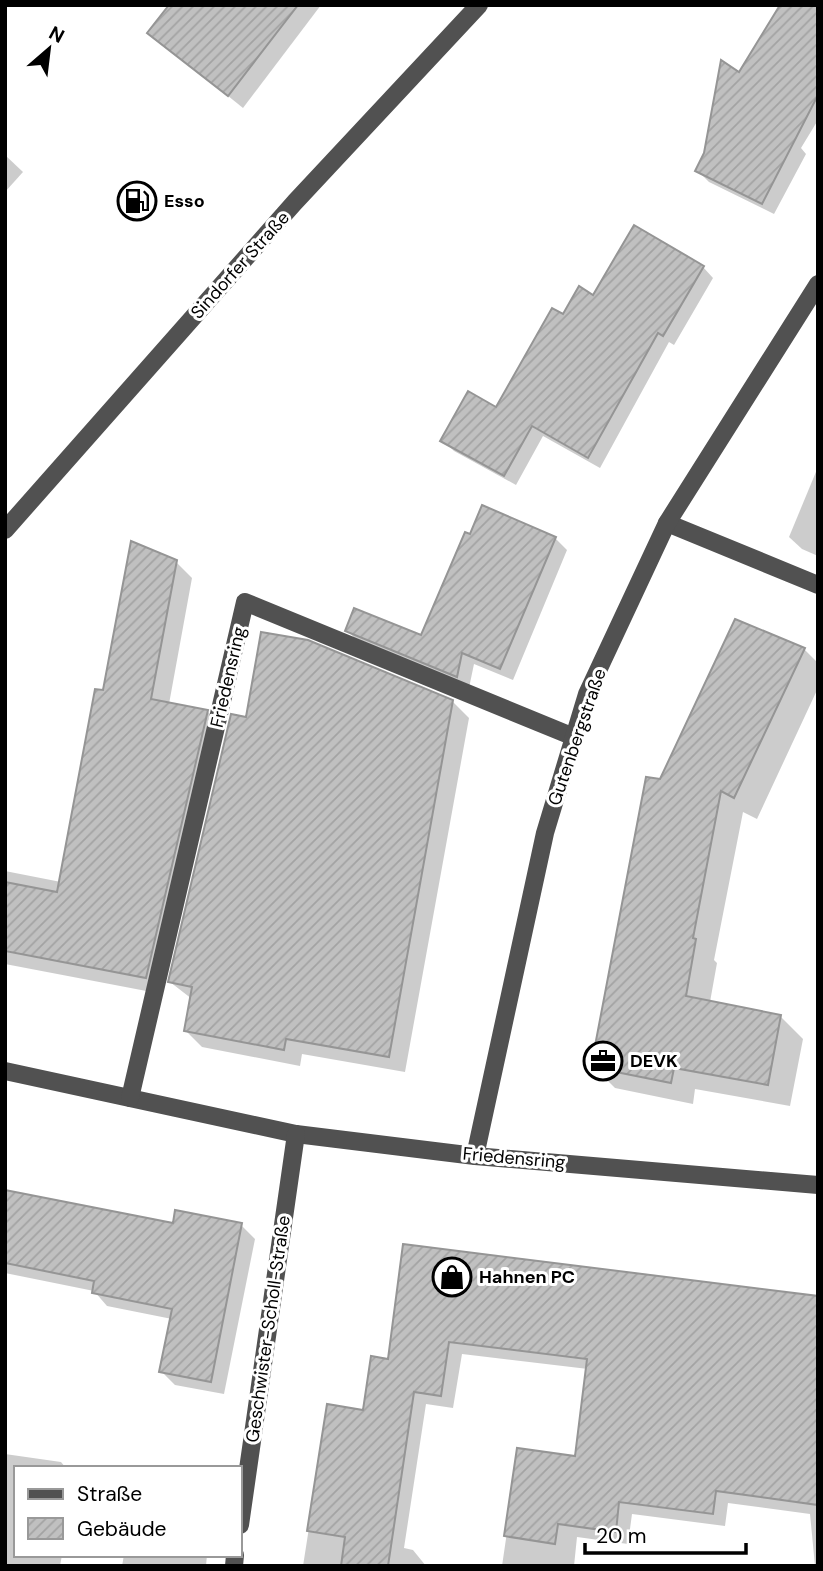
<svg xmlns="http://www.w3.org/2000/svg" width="823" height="1571" font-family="'DM Sans',sans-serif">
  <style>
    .shadow { fill: #0003 }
    .building { fill: url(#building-hatch); stroke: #959595; stroke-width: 2 }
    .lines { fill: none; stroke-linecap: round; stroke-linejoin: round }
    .minor { stroke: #515151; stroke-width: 18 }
    .labels { text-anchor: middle; stroke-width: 6; stroke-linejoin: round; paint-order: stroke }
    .poi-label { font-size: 18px; font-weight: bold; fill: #000; stroke: #fff; text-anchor: start }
    .street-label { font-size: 18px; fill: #000; stroke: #fff }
  </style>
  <defs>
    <pattern id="building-hatch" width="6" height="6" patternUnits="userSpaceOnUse" patternTransform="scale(1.75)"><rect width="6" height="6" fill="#c0c0c0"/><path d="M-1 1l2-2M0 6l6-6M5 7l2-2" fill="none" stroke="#a3a3a3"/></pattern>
  </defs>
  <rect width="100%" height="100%" fill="#fff"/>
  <g class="shadow">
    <polygon points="171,5 321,5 243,108 150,33"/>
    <polygon points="818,5 818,120 801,148 806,154 774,214 709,182 697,170 739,75"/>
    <polygon points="5,155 23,172 5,192"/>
    <polygon points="703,267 713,278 674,345 669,342 600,468 543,436 516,485 454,451 443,440 497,409 563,316 594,297"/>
    <polygon points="818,467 818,556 802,549 789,537"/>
    <polygon points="555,538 567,550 513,680 474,664 469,688 359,643 347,630 422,637"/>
    <polygon points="176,562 192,578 169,704 207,711 224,728 162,994 5,964 5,871 61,882 104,692"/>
    <polygon points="804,649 818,663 818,688 757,819 743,812 714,960 717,963 710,1002 781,1017 803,1039 790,1106 695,1089 693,1104 615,1088 593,1066 661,781"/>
    <polygon points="452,701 469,718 405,1072 302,1054 300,1066 202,1047 186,1031 192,999 170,982 247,719"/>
    <polygon points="5,1191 174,1225 241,1225 255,1239 224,1394 175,1385 161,1371 172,1319 107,1306 94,1291 5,1273"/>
    <polygon points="405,1246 818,1298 818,1566 815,1566 810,1514 728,1503 725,1526 632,1514 628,1544 577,1537 574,1566 502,1566 519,1450 576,1458 588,1369 462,1354 453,1408 426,1404 404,1548 413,1550 426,1566 303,1566 328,1406 365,1412 390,1361"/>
    <polygon points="5,1454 61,1462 66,1468 16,1468 16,1555 62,1555 60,1566 5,1566"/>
    <polygon points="124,1555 207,1555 206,1566 122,1566"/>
  </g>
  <g class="building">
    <polygon points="169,5 298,5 228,96 147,33"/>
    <polygon points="780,5 818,5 818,95 762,204 695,171 704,153 721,60 739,72"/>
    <polygon points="634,225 704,266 663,336 658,333 588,458 532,426 504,476 440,441 468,391 496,407 552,308 563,314 579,286 593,295"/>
    <polygon points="482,505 556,537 500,669 462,653 457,677 345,631 354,608 421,635 465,532 470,534"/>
    <polygon points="131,541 177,560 151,699 208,710 146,978 5,951 5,882 57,892 95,689 103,690"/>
    <polygon points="735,619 805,648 734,798 721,791 693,938 696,939 686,996 781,1015 768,1085 674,1068 671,1083 591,1067 646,777 660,779"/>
    <polygon points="261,632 308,640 453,700 389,1057 286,1039 284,1050 184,1031 192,987 168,982 231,714 246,717"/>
    <polygon points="5,1190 173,1223 175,1210 242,1223 211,1382 159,1372 172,1309 92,1293 94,1281 5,1263"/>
    <polygon points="403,1244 818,1296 818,1505 716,1491 713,1514 619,1502 616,1532 558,1524 555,1544 504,1536 517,1448 575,1456 587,1359 449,1342 441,1396 414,1392 388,1566 341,1566 345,1537 307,1531 327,1404 363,1410 371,1356 388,1359"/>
  </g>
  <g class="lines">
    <g class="minor">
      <polyline points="667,523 818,585"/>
      <polyline points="5,530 295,202 479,5"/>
      <polyline points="5,1071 296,1134 475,1156 818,1185"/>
      <polyline points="130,1098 245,602 574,737"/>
      <polyline points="475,1156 545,833 587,694 667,523 818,284"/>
      <polyline points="240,1525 296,1134"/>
      <polyline points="234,1566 235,1555"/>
    </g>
  </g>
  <defs>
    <symbol id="fuel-ring" viewBox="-11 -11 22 22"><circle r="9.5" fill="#fff" stroke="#000" stroke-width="1.5"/><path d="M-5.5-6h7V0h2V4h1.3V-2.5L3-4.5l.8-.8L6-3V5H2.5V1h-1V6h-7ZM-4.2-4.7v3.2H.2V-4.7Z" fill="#000"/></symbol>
    <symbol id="office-ring" viewBox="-11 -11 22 22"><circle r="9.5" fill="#fff" stroke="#000" stroke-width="1.5"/><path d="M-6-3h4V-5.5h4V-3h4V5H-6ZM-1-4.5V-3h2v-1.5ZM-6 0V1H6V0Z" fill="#000"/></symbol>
    <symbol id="shop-ring" viewBox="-11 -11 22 22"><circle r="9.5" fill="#fff" stroke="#000" stroke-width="1.5"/><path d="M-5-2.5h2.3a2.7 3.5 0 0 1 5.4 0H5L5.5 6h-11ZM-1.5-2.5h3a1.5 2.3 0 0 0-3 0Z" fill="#000"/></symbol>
  </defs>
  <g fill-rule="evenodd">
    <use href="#fuel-ring" x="115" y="179" width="44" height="44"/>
    <use href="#office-ring" x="581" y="1039" width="44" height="44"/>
    <use href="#shop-ring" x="430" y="1255" width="44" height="44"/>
  </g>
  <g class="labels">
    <g class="poi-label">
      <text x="164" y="207">Esso</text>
      <text x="630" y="1067">DEVK</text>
      <text x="479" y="1283">Hahnen PC</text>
    </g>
    <g class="street-label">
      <text transform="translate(240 265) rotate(-48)" y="6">Sindorfer Straße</text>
      <text transform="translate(228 677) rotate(-77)" y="6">Friedensring</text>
      <text transform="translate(577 737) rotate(-71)" y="6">Gutenbergstraße</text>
      <text transform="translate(514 1158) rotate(5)" y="6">Friedensring</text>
      <text transform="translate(268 1329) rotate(-82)" y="6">Geschwister-Scholl-Straße</text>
    </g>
  </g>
  <rect width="823" height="1571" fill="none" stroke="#000000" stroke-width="14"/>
  <rect x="14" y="1466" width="228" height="91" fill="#ffffff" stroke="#999999" stroke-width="2"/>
  <rect x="28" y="1489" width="35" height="10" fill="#515151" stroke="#999999" stroke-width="2"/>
  <text x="77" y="1501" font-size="21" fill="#000000">Straße</text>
  <rect x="28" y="1518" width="35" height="21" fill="url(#building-hatch)" stroke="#999999" stroke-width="2"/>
  <text x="77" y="1536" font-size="21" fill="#000000">Gebäude</text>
  <g transform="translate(49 49) rotate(28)" stroke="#ffffff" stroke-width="5" paint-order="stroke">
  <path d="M0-5L12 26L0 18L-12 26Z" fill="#000000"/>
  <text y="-10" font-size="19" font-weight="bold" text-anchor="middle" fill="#000000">N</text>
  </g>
  <path d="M585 1543v10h161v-10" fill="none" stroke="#000000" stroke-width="3.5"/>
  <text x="596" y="1543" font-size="21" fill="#000000" stroke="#ffffff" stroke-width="5" paint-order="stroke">20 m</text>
</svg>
